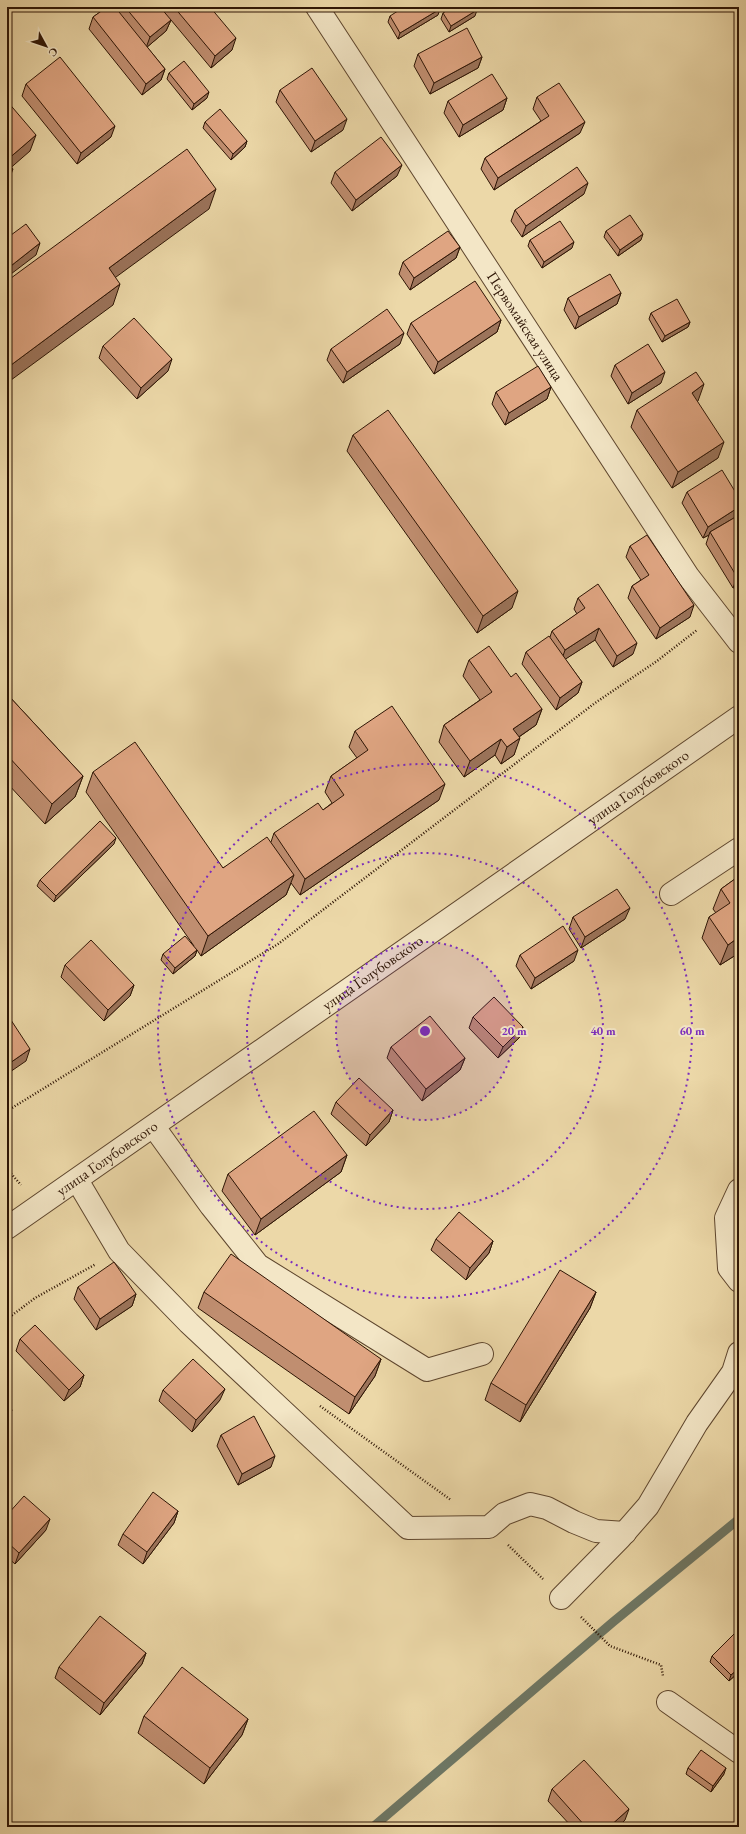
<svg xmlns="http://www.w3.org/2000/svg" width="746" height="1834" font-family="'EB Garamond',serif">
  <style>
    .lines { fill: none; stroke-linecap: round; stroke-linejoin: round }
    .stream { stroke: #6e7866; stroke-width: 9 }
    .minor-casing { stroke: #5e462e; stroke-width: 24 }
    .path { stroke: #2e1505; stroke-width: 2.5; stroke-dasharray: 1 2; stroke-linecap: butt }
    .minor { stroke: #f3e6c6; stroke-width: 22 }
    .wall { fill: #c08e70; stroke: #2e1505 }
    .shaded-wall { fill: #9c745b; stroke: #2e1505 }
    .building { fill: #dfa582; stroke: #2e1505 }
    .ring { fill: none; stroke: #7b2cbf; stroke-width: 2; stroke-dasharray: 2 4 }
    .labels { text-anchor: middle; stroke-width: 4; stroke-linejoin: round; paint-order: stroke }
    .street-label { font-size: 15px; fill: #2e1505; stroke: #f3e6c6 }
    .centre { fill: #7b2cbf; stroke: #f3e6c6; stroke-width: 2 }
    .ring-label { font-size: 12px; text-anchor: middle; font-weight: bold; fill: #7b2cbf; stroke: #f3e6c6; stroke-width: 4; stroke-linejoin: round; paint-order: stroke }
  </style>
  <rect width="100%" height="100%" fill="#ecd8a8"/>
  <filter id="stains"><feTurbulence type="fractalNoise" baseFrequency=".005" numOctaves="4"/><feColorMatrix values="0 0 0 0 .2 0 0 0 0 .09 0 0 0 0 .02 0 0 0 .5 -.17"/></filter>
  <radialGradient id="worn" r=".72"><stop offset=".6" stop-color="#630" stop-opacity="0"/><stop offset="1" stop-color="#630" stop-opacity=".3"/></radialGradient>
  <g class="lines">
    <polyline class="stream" points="373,1827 613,1622 739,1519"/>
    <defs>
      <g id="minor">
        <path id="s1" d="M317,7L688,576L739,642"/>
        <polyline points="671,894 739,849"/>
        <polyline points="154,1127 211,1206 258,1265 427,1370 482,1354"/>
        <polyline points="77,1180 119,1251 189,1323 408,1528 489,1527 504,1514 530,1504 547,1508 574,1522 596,1531 625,1533"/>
        <polyline points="739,1190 726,1218 729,1268 739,1281"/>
        <path id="s2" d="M7,1228L739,717"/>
        <polyline points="561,1598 620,1538 648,1506 697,1423 733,1372 739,1353"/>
        <polyline points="668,1702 739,1752"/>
      </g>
    </defs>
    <use href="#minor" class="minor-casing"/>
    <g class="path">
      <polyline points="7,1111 278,944 595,703 657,661 697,630"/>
      <polyline points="7,1169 21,1185"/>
      <polyline points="7,1319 35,1298 96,1264"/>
      <polyline points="320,1406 451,1500"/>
      <polyline points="508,1545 543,1579"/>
      <polyline points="581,1617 610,1646 661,1665 663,1676"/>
    </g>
    <use href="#minor" class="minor"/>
  </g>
  <g class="wall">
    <polygon points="107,7 210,7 232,50 211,68 171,20 166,31 147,47 165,69 161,80 142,95 89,29 93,17"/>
    <polygon points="443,13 475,16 449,32 441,19"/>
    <polygon points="438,15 398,39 388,22 390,16"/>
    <polygon points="418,54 482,57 478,68 430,94 414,66"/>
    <polygon points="169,73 207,98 192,110 167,79"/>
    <polygon points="26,84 111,137 77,164 22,96"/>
    <polygon points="280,90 343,130 311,152 276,102"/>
    <polygon points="537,97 580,133 494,190 481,169 485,158 541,121 533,109"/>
    <polygon points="507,98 503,110 459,137 444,113 448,101"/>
    <polygon points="205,122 247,141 245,147 231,160 203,128"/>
    <polygon points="335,172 397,176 352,211 331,183"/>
    <polygon points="584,194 522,237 511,221 515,210"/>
    <polygon points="606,231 641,240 618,256 604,237"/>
    <polygon points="530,240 572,248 542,268 528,246"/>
    <polygon points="460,247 456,258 410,290 399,274 403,262"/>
    <polygon points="621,293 617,304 575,329 564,310 568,298"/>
    <polygon points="651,313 690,322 688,327 662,342 649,319"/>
    <polygon points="501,320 497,332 434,374 407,334 411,323"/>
    <polygon points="400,344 343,383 327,360 331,349"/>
    <polygon points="103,346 168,371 137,399 99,358"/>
    <polygon points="615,365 661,383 628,404 611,376"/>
    <polygon points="551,387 547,399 505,425 492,404 496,392"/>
    <polygon points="697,401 718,458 672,488 631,427 637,410 698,401"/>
    <polygon points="353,435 512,608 477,633 347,451"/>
    <polygon points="687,492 739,498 739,585 733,588 706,544 709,535 703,538 682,503"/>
    <polygon points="630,546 690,617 656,639 628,598 632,586 641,580 626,557"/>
    <polygon points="578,598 633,654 613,667 595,640 565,659 582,682 578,693 556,710 522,664 526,652 550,637 552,631 577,614 574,609"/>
    <polygon points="469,660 511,677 542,709 536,725 519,737 514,755 501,764 495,755 464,777 439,742 444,725 480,700 463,676"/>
    <polygon points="7,694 83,776 75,797 45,824 7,783"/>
    <polygon points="355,731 439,800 300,895 291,883 286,895 201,956 197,950 195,956 173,974 161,960 163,954 194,946 86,792 93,772 223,868 271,842 274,833 323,810 332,803 325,792 331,776 357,758 349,747"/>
    <polygon points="114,844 54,902 37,886 40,880"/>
    <polygon points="739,876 739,953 720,965 702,938 709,917 716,913 713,909 721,889"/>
    <polygon points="573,917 625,919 581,948 569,929"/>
    <polygon points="520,955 574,961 531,989 516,966"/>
    <polygon points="65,965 134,985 130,996 104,1021 61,977"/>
    <polygon points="473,1017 523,1027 519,1038 498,1058 469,1028"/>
    <polygon points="391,1047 465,1058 460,1070 422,1101 387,1058"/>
    <polygon points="336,1102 393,1110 389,1122 366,1146 331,1114"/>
    <polygon points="347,1155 341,1172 255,1235 222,1191 228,1174"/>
    <polygon points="436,1239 493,1241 489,1253 466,1280 431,1250"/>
    <polygon points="78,1287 136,1294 132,1306 96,1330 74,1299"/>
    <polygon points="204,1292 381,1359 375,1376 349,1414 198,1308"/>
    <polygon points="596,1292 590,1308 520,1422 485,1400 491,1383"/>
    <polygon points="20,1339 84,1375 80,1387 64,1401 16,1351"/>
    <polygon points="163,1390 220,1400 192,1432 159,1401"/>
    <polygon points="221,1435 271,1467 238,1485 217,1446"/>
    <polygon points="178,1511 174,1523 143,1564 118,1545 123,1534"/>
    <polygon points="7,1515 46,1530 15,1564 7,1557"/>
    <polygon points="146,1653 142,1664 100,1715 55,1678 59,1667"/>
    <polygon points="712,1656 739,1672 729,1681 710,1662"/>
    <polygon points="144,1716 248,1719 242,1735 204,1784 138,1733"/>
    <polygon points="688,1768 724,1774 711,1792 686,1774"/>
    <polygon points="552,1789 625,1820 618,1827 572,1827 548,1801"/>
  </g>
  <g class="shaded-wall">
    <polygon points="440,9 438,15 398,39 400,33"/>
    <polygon points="477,10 475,16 449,32 451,26"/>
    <polygon points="171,20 166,31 146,48 150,37"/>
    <polygon points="236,38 232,50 211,68 215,56"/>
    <polygon points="482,57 478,68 430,94 434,83"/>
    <polygon points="165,69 161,80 142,95 146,84"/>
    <polygon points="209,92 207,98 192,110 194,104"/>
    <polygon points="507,98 503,110 459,137 463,125"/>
    <polygon points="347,119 343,130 311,152 315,141"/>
    <polygon points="585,122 580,133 494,190 498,178"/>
    <polygon points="115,126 111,137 77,164 81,153"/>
    <polygon points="36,135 30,151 7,171 7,160"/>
    <polygon points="247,141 245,147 231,160 233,154"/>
    <polygon points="402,165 397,176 352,211 356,200"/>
    <polygon points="13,169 7,185 7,174"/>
    <polygon points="588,183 584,194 522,237 526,226"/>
    <polygon points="216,189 209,209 101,288 109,268"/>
    <polygon points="643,234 641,240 618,256 620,250"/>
    <polygon points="574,242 572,248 542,268 544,262"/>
    <polygon points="40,243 36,255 7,277 7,269"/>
    <polygon points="460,247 456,258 410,290 414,278"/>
    <polygon points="120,284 113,305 7,383 7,368"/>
    <polygon points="621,293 617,304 575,329 579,317"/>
    <polygon points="501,320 497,332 434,374 438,362"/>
    <polygon points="690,322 688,327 662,342 665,336"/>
    <polygon points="404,333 400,344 343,383 347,372"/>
    <polygon points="172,359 168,371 137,399 141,388"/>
    <polygon points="665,372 661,383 628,404 632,393"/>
    <polygon points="704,384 698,401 686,409 692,393"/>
    <polygon points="551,387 547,399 505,425 509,413"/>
    <polygon points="724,442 718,458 672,488 678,472"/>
    <polygon points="739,507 739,515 710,532 709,535 703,538 708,527"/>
    <polygon points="739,576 739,585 733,588 737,577"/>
    <polygon points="518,591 512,608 477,633 483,616"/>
    <polygon points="694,605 690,617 656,639 660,628"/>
    <polygon points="599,628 595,640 561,662 565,650"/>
    <polygon points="637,643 633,654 613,667 617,656"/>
    <polygon points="582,682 578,693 556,710 560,698"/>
    <polygon points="542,709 536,725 507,745 513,729"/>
    <polygon points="520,738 514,755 501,764 507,747"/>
    <polygon points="501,739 495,755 464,777 470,761"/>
    <polygon points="83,776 75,797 45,824 52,804"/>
    <polygon points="445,784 439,800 300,895 305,879"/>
    <polygon points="116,838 114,844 54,902 56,896"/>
    <polygon points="294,875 286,895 201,956 208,936"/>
    <polygon points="630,908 625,919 581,948 585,937"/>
    <polygon points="739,937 739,953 720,965 728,945"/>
    <polygon points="197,950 195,956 173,974 175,968"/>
    <polygon points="578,950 574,961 531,989 535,978"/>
    <polygon points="134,985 130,996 104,1021 108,1010"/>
    <polygon points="523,1027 519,1038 498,1058 503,1047"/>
    <polygon points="30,1049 26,1061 7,1074 7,1065"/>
    <polygon points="465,1058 460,1070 422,1101 426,1089"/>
    <polygon points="393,1110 389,1122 366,1146 370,1135"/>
    <polygon points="347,1155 341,1172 255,1235 261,1219"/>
    <polygon points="493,1241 489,1253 466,1280 470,1268"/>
    <polygon points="596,1292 590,1308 520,1422 526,1405"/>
    <polygon points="136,1294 132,1306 96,1330 100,1319"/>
    <polygon points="381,1359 375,1376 349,1414 355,1397"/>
    <polygon points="84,1375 80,1387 64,1401 69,1390"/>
    <polygon points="225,1389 220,1400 192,1432 196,1420"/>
    <polygon points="12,1410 8,1421 7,1422 7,1414"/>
    <polygon points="275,1456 271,1467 238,1485 242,1474"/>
    <polygon points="178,1511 174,1523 143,1564 147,1552"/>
    <polygon points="50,1519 46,1530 15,1564 19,1553"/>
    <polygon points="146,1653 142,1664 100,1715 104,1703"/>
    <polygon points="739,1668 739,1672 729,1681 731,1675"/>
    <polygon points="248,1719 242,1735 204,1784 210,1768"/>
    <polygon points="726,1768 724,1774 711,1792 713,1786"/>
    <polygon points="629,1809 625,1820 618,1827 609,1827"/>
  </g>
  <g class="building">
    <polygon points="107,7 115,7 165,69 146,84 93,17"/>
    <polygon points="125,7 160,7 171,20 150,37"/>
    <polygon points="174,7 210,7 236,38 215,56"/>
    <polygon points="404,7 439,7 440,9 400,33 390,16"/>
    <polygon points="453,7 476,7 477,10 451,26 443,13"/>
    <polygon points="467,28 482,57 434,83 418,54"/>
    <polygon points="60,57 115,126 81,153 26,84"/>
    <polygon points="184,61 209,92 194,104 169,73"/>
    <polygon points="312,68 347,119 315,141 280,90"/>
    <polygon points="492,74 507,98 463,125 448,101"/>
    <polygon points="559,83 585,122 498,178 485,158 549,116 537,97"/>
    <polygon points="7,101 36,135 7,160"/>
    <polygon points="220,109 247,141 233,154 205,122"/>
    <polygon points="381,137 402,165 356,200 335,172"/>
    <polygon points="187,149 216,189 109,268 120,284 7,368 7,281"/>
    <polygon points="7,162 13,169 7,174"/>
    <polygon points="577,167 588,183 526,226 515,210"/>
    <polygon points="630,215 643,234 620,250 606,231"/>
    <polygon points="560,221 574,242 544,262 530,240"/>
    <polygon points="26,224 40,243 7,269 7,238"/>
    <polygon points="448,231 460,247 414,278 403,262"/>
    <polygon points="610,274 621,293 579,317 568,298"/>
    <polygon points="475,281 501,320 438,362 411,323"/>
    <polygon points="677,299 690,322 665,336 651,313"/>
    <polygon points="387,309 404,333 347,372 331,349"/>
    <polygon points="134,318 172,359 141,388 103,346"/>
    <polygon points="648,344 665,372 632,393 615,365"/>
    <polygon points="538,366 551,387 509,413 496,392"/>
    <polygon points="696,372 704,384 692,393 724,442 678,472 637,410"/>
    <polygon points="388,410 518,591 483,616 353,435"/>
    <polygon points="722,470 739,498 739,507 708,527 687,492"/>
    <polygon points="739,515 739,576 737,577 710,532"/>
    <polygon points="647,535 694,605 660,628 632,586 649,575 630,546"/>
    <polygon points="598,584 637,643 617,656 599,628 565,650 552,631 585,608 578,598"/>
    <polygon points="549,636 582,682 560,698 526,652"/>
    <polygon points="489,646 511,677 516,673 542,709 513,729 520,738 507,747 501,739 470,761 444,725 492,692 469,660"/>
    <polygon points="7,694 83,776 52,804 7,755"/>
    <polygon points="392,706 445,784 305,879 274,833 318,803 323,810 344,795 331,776 368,750 355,731"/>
    <polygon points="135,742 223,868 267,837 294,875 208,936 93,772"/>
    <polygon points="100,821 116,838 56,896 40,880"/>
    <polygon points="739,876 739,937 728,945 709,917 730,903 721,889"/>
    <polygon points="617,889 630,908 585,937 573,917"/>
    <polygon points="563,926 578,950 535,978 520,955"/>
    <polygon points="185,936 197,950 175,968 163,954"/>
    <polygon points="91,940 134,985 108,1010 65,965"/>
    <polygon points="494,997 523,1027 503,1047 473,1017"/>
    <polygon points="7,1014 30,1049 7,1065"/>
    <polygon points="430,1016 465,1058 426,1089 391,1047"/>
    <polygon points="359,1078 393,1110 370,1135 336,1102"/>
    <polygon points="314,1111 347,1155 261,1219 228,1174"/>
    <polygon points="459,1212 493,1241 470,1268 436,1239"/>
    <polygon points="231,1254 381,1359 355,1397 204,1292"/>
    <polygon points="114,1262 136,1294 100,1319 78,1287"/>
    <polygon points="560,1270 596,1292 526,1405 491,1383"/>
    <polygon points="35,1325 84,1375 69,1390 20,1339"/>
    <polygon points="193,1359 225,1389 196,1420 163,1390"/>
    <polygon points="7,1403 12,1410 7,1414"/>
    <polygon points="254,1416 275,1456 242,1474 221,1435"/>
    <polygon points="153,1492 178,1511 147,1552 123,1534"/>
    <polygon points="24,1496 50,1519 19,1553 7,1542 7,1515"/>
    <polygon points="100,1616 146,1653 104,1703 59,1667"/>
    <polygon points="734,1634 739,1638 739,1668 731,1675 712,1656"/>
    <polygon points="182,1667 248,1719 210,1768 144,1716"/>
    <polygon points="701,1750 726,1768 713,1786 688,1768"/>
    <polygon points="584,1760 629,1809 609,1827 586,1827 552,1789"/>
    <polygon points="538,1824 541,1827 535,1827"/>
  </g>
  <circle cx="425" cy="1031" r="89" fill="#7b2cbf" fill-opacity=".12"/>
  <g class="ring">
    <circle cx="425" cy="1031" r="89"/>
    <circle cx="425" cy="1031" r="178"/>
    <circle cx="425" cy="1031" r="267"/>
  </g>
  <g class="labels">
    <g class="street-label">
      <text dy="5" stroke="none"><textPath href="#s1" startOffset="381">Первомайская улица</textPath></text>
      <text dy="5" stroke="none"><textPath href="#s2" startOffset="770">улица Голубовского</textPath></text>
      <text dy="5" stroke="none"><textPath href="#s2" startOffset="446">улица Голубовского</textPath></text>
      <text dy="5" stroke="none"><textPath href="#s2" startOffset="122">улица Голубовского</textPath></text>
    </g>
  </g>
  <circle cx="425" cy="1031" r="6" class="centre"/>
  <g class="ring-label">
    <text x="514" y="1035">20 m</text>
    <text x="603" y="1035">40 m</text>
    <text x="692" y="1035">60 m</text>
  </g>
  <rect width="746" height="1834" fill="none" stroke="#ecd8a8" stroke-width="24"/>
  <rect x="8" y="8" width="730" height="1818" fill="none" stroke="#2e1505" stroke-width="2"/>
  <rect x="12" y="12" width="722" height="1810" fill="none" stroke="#2e1505"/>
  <g transform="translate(46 46) rotate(130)" stroke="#f3e6c6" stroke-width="3" paint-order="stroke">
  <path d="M0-3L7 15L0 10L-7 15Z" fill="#2e1505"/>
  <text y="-6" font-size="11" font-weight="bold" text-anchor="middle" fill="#2e1505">С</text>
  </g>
  <rect width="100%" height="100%" filter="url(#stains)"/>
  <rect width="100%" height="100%" fill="url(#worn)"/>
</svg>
